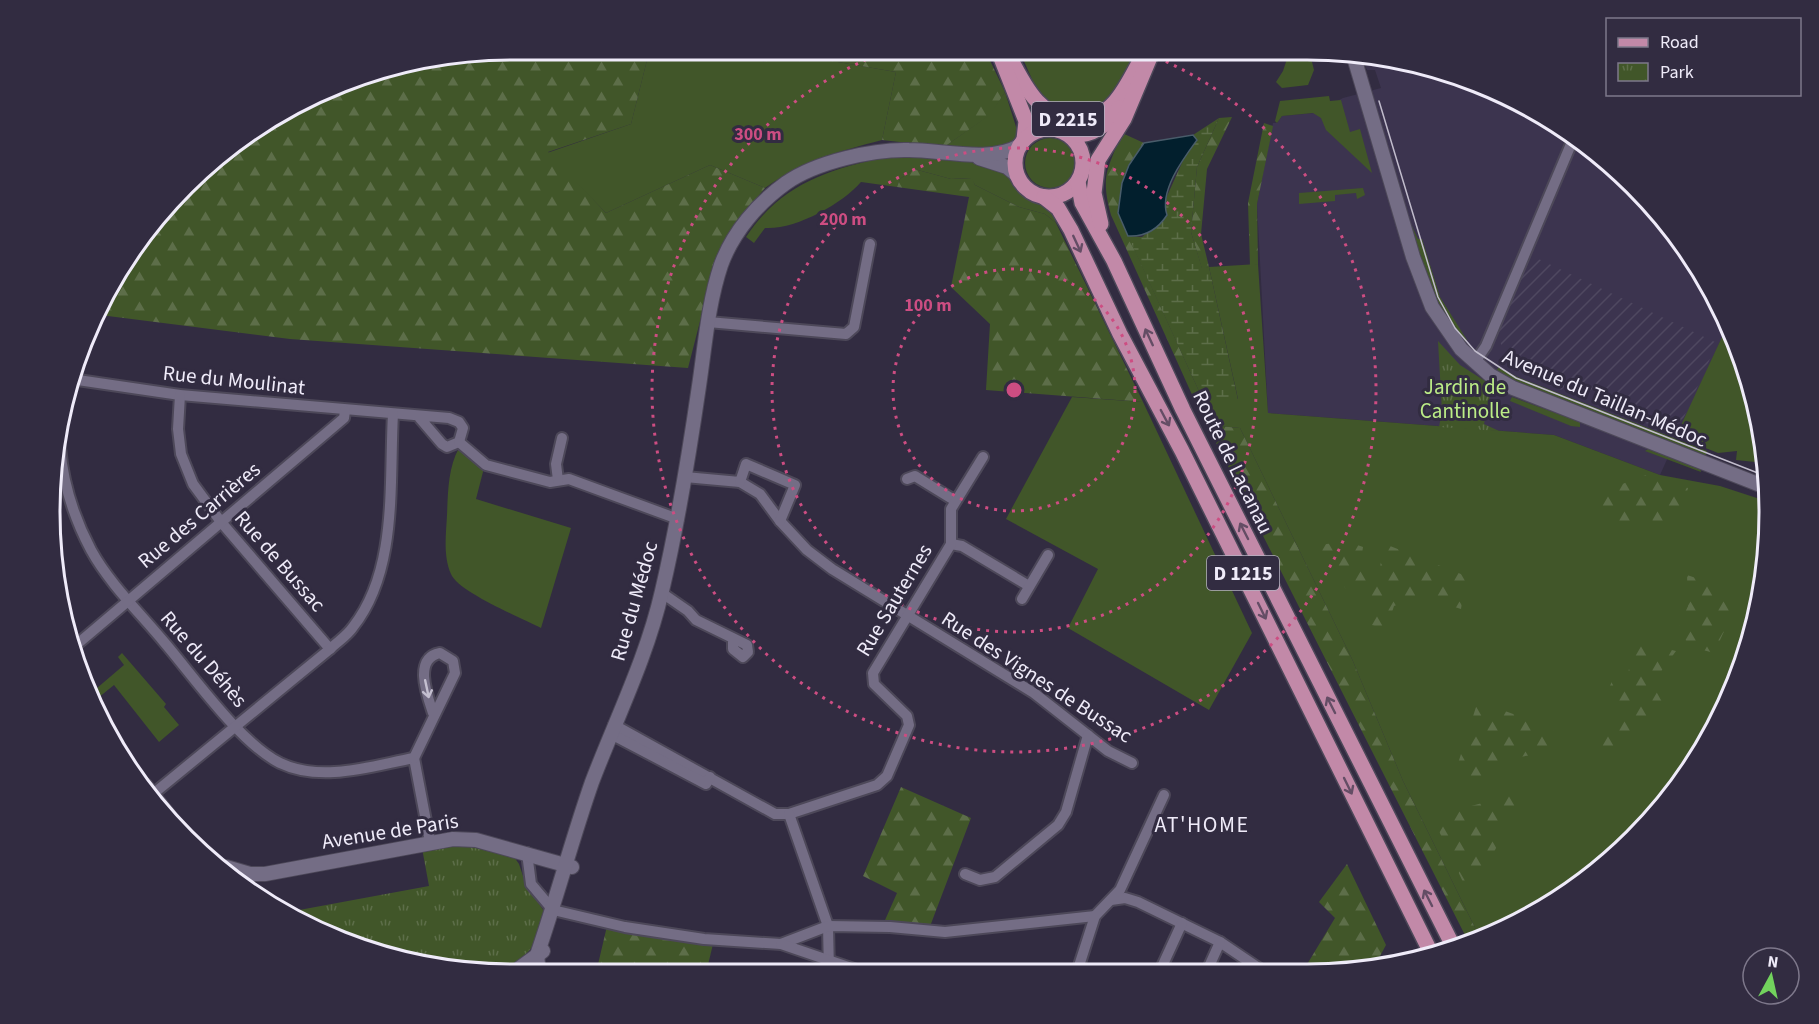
<svg xmlns="http://www.w3.org/2000/svg" width="1819" height="1024" font-family="'Source Sans 3',sans-serif">
  <style>
    .built { fill: #3c344f }
    .industrial { fill: url(#industrial-furrows) }
    .green { fill: #415629 }
    .forest { fill: url(#forest-firs) }
    .wetland { fill: url(#wetland-marsh) }
    .park { fill: url(#park-tufts) }
    .water { fill: #021f2d; stroke: #495c6a; stroke-width: 1.5 }
    .lines { fill: none; stroke-linecap: round; stroke-linejoin: round }
    .street-casing { stroke: #4d4859; stroke-width: 14 }
    .secondary-casing { stroke: #4d4859; stroke-width: 16 }
    .primary-casing { stroke: #4d4859; stroke-width: 18 }
    .street { stroke: #746d85; stroke-width: 10 }
    .secondary { stroke: #746d85; stroke-width: 14 }
    .primary { stroke: #c289a8; stroke-width: 15 }
    .tram { stroke: #c1bccc; stroke-width: 1.5 }
    .oneway { stroke: #644d65 }
    .oneway2 { stroke: #c4bfd0 }
    .ring { fill: none; stroke: #cd4d82; stroke-width: 3; stroke-dasharray: 3 6 }
    .labels { text-anchor: middle; stroke-width: 6; stroke-linejoin: round; paint-order: stroke }
    .shield { fill: #322c41; stroke: #b6b2c2; stroke-width: 1.5 }
    .shield-label { font-size: 20px; font-weight: bold; fill: #efebf9 }
    .street-label { font-size: 21px; fill: #efebf9; stroke: #322c41 }
    .park-label { font-size: 21px; fill: #bced87; stroke: #322c41 }
    .neighbourhood-label { font-size: 22px; letter-spacing: 1.5px; fill: #efebf9; stroke: #322c41 }
    .rim { fill: none; stroke: #efebf9; stroke-width: 3 }
    .centre { fill: #cd4d82; stroke: #322c41; stroke-width: 3 }
    .ring-label { font-size: 18px; text-anchor: middle; font-weight: bold; fill: #cd4d82; stroke: #322c41; stroke-width: 6; stroke-linejoin: round; paint-order: stroke }
  </style>
  <defs>
    <pattern id="industrial-furrows" width="10" height="10" patternUnits="userSpaceOnUse" patternTransform="scale(1.5)"><rect width="10" height="10" fill="#3c344f"/><path d="M-1 1l2-2M0 10L10 0M9 11l2-2" fill="none" stroke="#4f4860"/></pattern>
    <pattern id="forest-firs" width="22" height="20" patternUnits="userSpaceOnUse" patternTransform="scale(1.5)"><rect width="22" height="20" fill="#415629"/><path d="M5 1l3.5 6h-7zM16 11l3.5 6h-7z" fill="#5d6e49"/></pattern>
    <pattern id="wetland-marsh" width="20" height="14" patternUnits="userSpaceOnUse" patternTransform="scale(1.5)"><rect width="20" height="14" fill="#415629"/><path d="M1 5h8M5 5V1M11 12h8M15 12V8" fill="none" stroke="#5d6e49"/></pattern>
    <pattern id="park-tufts" width="24" height="20" patternUnits="userSpaceOnUse" patternTransform="scale(1.5)"><rect width="24" height="20" fill="#415629"/><path d="M3 7l-1-3M5 7V3M7 7l1-3M15 17l-1-3M17 17v-4M19 17l1-3" fill="none" stroke="#5d6e49"/></pattern>
  </defs>
  <rect width="100%" height="100%" fill="#322c41"/>
  <polygon class="built" points="1356,54 1455,74 1539,112 1612,164 1674,231 1722,308 1728,324 1660,475 1554,435 1268,413 1257,204 1273,123 1277,123 1282,116 1314,113 1343,98 1381,88 1375,70 1367,70 1362,59 1358,60"/>
  <polygon class="industrial" points="1530,255 1717,343 1676,435 1544,383 1508,365 1497,332"/>
  <g class="green">
    <path d="M632,50H750L764,62H838L896,72L882,140C837,152 804,160 765,188L710,165L606,213L547,153L631,124L648,56Z"/>
    <polygon points="1019,50 1138,50 1127,75 1101,108 1088,112 1060,112 1039,95"/>
    <polygon points="1290,50 1309,50 1314,70 1308,85 1282,88 1276,82 1283,71"/>
    <polygon points="1005,92 1018,133 1012,145 987,149 944,147 989,115"/>
    <polygon points="1329,96 1330,101 1341,100 1350,132 1360,129 1372,173 1326,130 1321,118 1313,113 1282,116 1277,123 1275,121 1280,101"/>
    <circle cx="1050" cy="163" r="25"/>
    <path d="M886,157C917,157 984,155 1010,175C1016,181 1018,191 1027,197C1040,206 1052,205 1056,223L1045,214L1019,207L975,185L971,178L951,179L914,169L900,179L897,187L861,182C842,204 795,230 765,228L754,243L746,237C781,184 827,170 886,157Z"/>
    <polygon points="1363,188 1365,195 1357,199 1356,193 1335,195 1335,201 1299,204 1299,193"/>
    <path d="M1406,213L1418,239H1422L1440,297L1467,340L1463,344C1433,304 1421,259 1406,213Z"/>
    <polygon points="1258,264 1268,413 1554,435 1660,475 1720,486 1766,501 1768,505 1765,573 1745,661 1707,744 1634,839 1564,897 1480,938 1403,781 1352,659 1240,428 1207,425 1194,399 1238,399 1209,267"/>
    <polygon points="1728,324 1754,393 1765,463 1736,460 1737,451 1718,453 1676,436"/>
    <polygon points="1499,367 1517,377 1707,451 1705,457 1515,382 1496,371"/>
    <polygon points="1072,397 1143,402 1252,633 1209,710 1068,628 1098,569 1006,519"/>
    <polygon points="1512,397 1580,422 1580,427 1571,426 1510,401"/>
    <path d="M459,448L484,468L476,499L571,528L541,628C522,618 458,592 451,574C443,556 446,535 447,515C448,492 448,468 459,448Z"/>
    <polygon points="1650,448 1700,467 1701,472 1645,451"/>
    <polygon points="122,653 166,704 164,707 179,725 159,742 114,685 93,702 90,694 124,665 118,657"/>
  </g>
  <g class="forest">
    <polygon points="512,50 632,50 648,56 631,124 548,152 606,213 710,165 765,188 734,226 716,259 688,368 290,339 100,315 128,255 231,145 364,74"/>
    <polygon points="750,50 985,50 1005,92 990,115 944,147 882,140 896,72 838,62 764,62"/>
    <polygon points="1164,50 1194,50 1159,60"/>
    <polygon points="1232,117 1207,169 1201,234 1209,267 1202,269 1191,232 1197,167 1219,118"/>
    <polygon points="1264,123 1273,126 1257,204 1258,264 1250,266 1248,203"/>
    <path d="M1122,133L1144,143L1129,165L1122,183L1118,213L1203,400L1194,399L1111,215C1100,175 1108,169 1122,133Z"/>
    <polygon points="914,169 951,179 972,178 975,185 1019,207 1045,214 1056,223 1143,402 986,390 990,324 951,287 969,197 897,187 900,179"/>
    <polygon points="1207,425 1240,428 1352,659 1403,781 1480,938 1469,943"/>
    <polygon points="1646,475 1688,488 1684,503 1670,528 1639,515 1621,529 1605,524 1602,506 1609,489"/>
    <polygon points="1346,541 1363,547 1360,567 1379,571 1385,544 1466,576 1461,609 1420,596 1394,606 1386,630 1369,624 1376,601 1346,589 1314,546"/>
    <polygon points="1687,575 1732,590 1733,612 1714,653 1692,647 1677,631 1688,606"/>
    <polygon points="1638,642 1676,651 1652,684 1667,711 1636,721 1617,752 1596,744 1614,716 1607,693 1615,674 1627,675"/>
    <polygon points="1476,707 1505,711 1549,727 1572,748 1491,762 1478,781 1454,776"/>
    <polygon points="901,787 971,818 929,929 882,927 897,893 863,876"/>
    <polygon points="1516,794 1514,820 1495,828 1496,848 1480,880 1463,882 1438,829 1445,813"/>
    <polygon points="1347,864 1386,945 1373,969 1303,971 1335,918 1319,902"/>
    <polygon points="607,926 713,944 706,973 596,973"/>
  </g>
  <polygon class="wetland" points="1219,118 1197,167 1191,232 1202,268 1209,267 1238,400 1203,400 1128,236 1142,237 1167,215 1163,205 1185,156 1197,140 1193,135"/>
  <g class="park">
    <polygon points="1438,341 1460,365 1499,390 1499,395 1490,395 1484,424 1499,431 1439,427 1442,411"/>
    <path d="M456,843L514,857L519,864L526,885L544,911C543,920 543,930 538,938C528,958 502,974 480,973L475,964L467,970L364,950L283,913L429,886L422,848Z"/>
  </g>
  <path class="water" d="M1193,135L1197,140C1183,159 1159,191 1167,215C1158,229 1145,237 1128,236L1118,213L1122,183L1129,165L1144,143Z"/>
  <g class="lines">
    <defs>
      <g id="street">
        <polyline points="708,322 846,334 854,327 870,244"/>
        <polyline points="1475,362 1486,346 1574,137"/>
        <polyline points="71,379 180,395 449,418 459,422 463,428 459,442 447,447 442,444 418,416"/>
        <polyline points="180,395 178,429 181,454 193,484 221,522 330,649"/>
        <polyline points="459,442 486,465 550,482 569,479 678,519"/>
        <path d="M60,447C63,484 73,516 91,550C109,583 140,613 164,642C194,677 240,743 280,763C322,783 371,766 414,758L430,842"/>
        <polyline points="685,477 740,482 760,494 780,521 807,550 832,569 1034,693 1108,751 1132,763"/>
        <polyline points="907,479 915,476 954,500"/>
        <polyline points="558,480 556,464 562,438"/>
        <polyline points="740,482 746,464 795,485 780,521"/>
        <polyline points="951,544 962,546 1029,586"/>
        <polyline points="662,593 688,611 696,620 747,645 748,652 743,657 733,649 733,639"/>
        <polyline points="1022,599 1048,555"/>
        <polyline points="75,646 344,418 345,411"/>
        <polyline points="614,725 775,814 789,814 877,785 887,776 909,725 907,716 874,684 873,673 951,544 951,509 983,457"/>
        <polyline points="611,734 706,784 710,777"/>
        <path d="M414,758L455,673L453,661L440,653C413,658 427,695 433,713"/>
        <path d="M153,794L330,649C337,642 347,636 353,627C398,570 389,484 393,414"/>
        <polyline points="789,814 828,926 829,972"/>
        <polyline points="527,853 531,884 553,910 625,927 704,939 781,944 828,926 890,927 945,932 1095,916"/>
        <polyline points="965,874 980,880 995,877 1058,825 1066,812 1088,735"/>
        <polyline points="1111,900 1125,898 1138,902 1220,942 1263,971"/>
        <polyline points="781,944 863,972"/>
        <polyline points="1160,971 1182,923"/>
        <polyline points="1207,971 1220,942"/>
        <polyline points="1077,972 1095,916 1120,890 1164,795"/>
      </g>
      <g id="secondary">
        <polyline points="1353,54 1413,257 1432,307 1461,349 1490,375 1513,388 1768,488"/>
        <polyline points="979,158 1007,167 1018,176"/>
        <polyline points="145,785 182,832"/>
        <polyline points="226,867 250,874 265,874 453,839 476,840 572,867"/>
        <path d="M537,955C557,897 572,839 592,782C616,719 647,657 662,591C678,523 689,455 699,386C705,346 708,304 721,265C733,232 758,203 786,183C816,162 873,149 909,150C942,150 990,163 1019,146"/>
        <polyline points="537,955 539,973"/>
        <polyline points="513,973 543,951"/>
      </g>
      <g id="primary">
        <path d="M1006,50C1015,67 1024,87 1037,101C1056,122 1090,127 1111,106C1123,95 1131,77 1139,63"/>
        <polyline points="1001,58 1026,121 1024,139"/>
        <circle cx="1049" cy="163" r="34"/>
        <path d="M1069,135C1092,137 1107,126 1119,108"/>
        <polyline points="1078,182 1082,203 1114,261 1183,410 1455,950"/>
        <polyline points="1044,197 1058,208 1071,230 1120,334 1182,451 1432,955"/>
        <polyline points="1101,224 1094,193 1098,160 1124,119 1153,50"/>
      </g>
    </defs>
    <use href="#street" class="street-casing"/>
    <use href="#secondary" class="secondary-casing"/>
    <use href="#primary" class="primary-casing"/>
    <use href="#street" class="street"/>
    <use href="#secondary" class="secondary"/>
    <use href="#primary" class="primary"/>
    <polyline class="tram" points="1379,101 1438,297 1455,328 1475,351 1516,378 1768,477"/>
  </g>
  <defs><path id="oneway-shaft" d="M-6 0H5M1.5-3L5.5 0L1.5 3" fill="none" stroke-width="1.6" stroke-linecap="round" stroke-linejoin="round" transform="scale(1.5)"/></defs>
  <g class="oneway">
    <use href="#oneway-shaft" transform="translate(1077 244) rotate(65)"/>
    <use href="#oneway-shaft" transform="translate(1149 337) rotate(-115)"/>
    <use href="#oneway-shaft" transform="translate(1165 418) rotate(62)"/>
    <use href="#oneway-shaft" transform="translate(1244 531) rotate(-117)"/>
    <use href="#oneway-shaft" transform="translate(1262 611) rotate(64)"/>
    <use href="#oneway-shaft" transform="translate(1331 705) rotate(-117)"/>
    <use href="#oneway-shaft" transform="translate(1348 786) rotate(64)"/>
    <use href="#oneway-shaft" transform="translate(1428 898) rotate(-117)"/>
  </g>
  <use class="oneway2" href="#oneway-shaft" transform="translate(427 689) rotate(78)"/>
  <g class="ring">
    <circle cx="1014" cy="390" r="121"/>
    <circle cx="1014" cy="390" r="242"/>
    <path d="M1141 51A362 362 0 1 1 887 51"/>
  </g>
  <g class="labels">
    <g class="shield">
      <rect x="1032" y="102" width="72" height="34" rx="4.5"/>
      <rect x="1207" y="556" width="72" height="34" rx="4.5"/>
    </g>
    <g class="shield-label">
      <text x="1068" y="126">D 2215</text>
      <text x="1243" y="580">D 1215</text>
    </g>
    <g class="street-label">
      <text transform="translate(234 380) rotate(6)" y="7">Rue du Moulinat</text>
      <text transform="translate(1605 398) rotate(23)" y="7">Avenue du Taillan-Médoc</text>
      <text transform="translate(1233 462) rotate(64)" y="7">Route de Lacanau</text>
      <text transform="translate(199 515) rotate(-40)" y="7">Rue des Carrières</text>
      <text transform="translate(280 561) rotate(49)" y="7">Rue de Bussac</text>
      <text transform="translate(894 600) rotate(-59)" y="7">Rue Sauternes</text>
      <text transform="translate(634 601) rotate(-74)" y="7">Rue du Médoc</text>
      <text transform="translate(204 659) rotate(49)" y="7">Rue du Déhès</text>
      <text transform="translate(1037 677) rotate(33)" y="7">Rue des Vignes de Bussac</text>
      <text transform="translate(390 831) rotate(-9)" y="7">Avenue de Paris</text>
    </g>
    <g class="park-label">
      <text x="1465" y="394">Jardin de<tspan x="1465" dy="24">Cantinolle</tspan></text>
    </g>
    <g class="neighbourhood-label">
      <text x="1202" y="832">AT'HOME</text>
    </g>
  </g>
  <path d="M0 0H1819V1024H0ZM512 60H1307A452 452 0 0 1 1759 512V512A452 452 0 0 1 1307 964H512A452 452 0 0 1 60 512V512A452 452 0 0 1 512 60Z" fill="#322c41" fill-rule="evenodd"/>
  <path class="rim" d="M512 60H1307A452 452 0 0 1 1759 512V512A452 452 0 0 1 1307 964H512A452 452 0 0 1 60 512V512A452 452 0 0 1 512 60Z"/>
  <circle cx="1014" cy="390" r="9" class="centre"/>
  <g class="ring-label">
    <text x="758" y="140">300 m</text>
    <text x="843" y="225">200 m</text>
    <text x="928" y="311">100 m</text>
  </g>
  <rect x="1606" y="18" width="195" height="78" fill="#322c41" stroke="#7e788b" stroke-width="1.5"/>
  <rect x="1618" y="38" width="30" height="9" fill="#c289a8" stroke="#7e788b" stroke-width="1.5"/>
  <text x="1660" y="48" font-size="18" fill="#efebf9">Road</text>
  <rect x="1618" y="63" width="30" height="18" fill="url(#park-tufts)" stroke="#7e788b" stroke-width="1.5"/>
  <text x="1660" y="78" font-size="18" fill="#efebf9">Park</text>
  <g transform="translate(1771 976) rotate(8)"><circle r="28" fill="#322c41" stroke="#7e788b" stroke-width="1.5"/>
  <path d="M0-4.5L10 22L0 15L-10 22Z" fill="#72d25d"/>
  <text y="-9" font-size="16" font-weight="bold" text-anchor="middle" fill="#efebf9">N</text>
  </g>
</svg>
